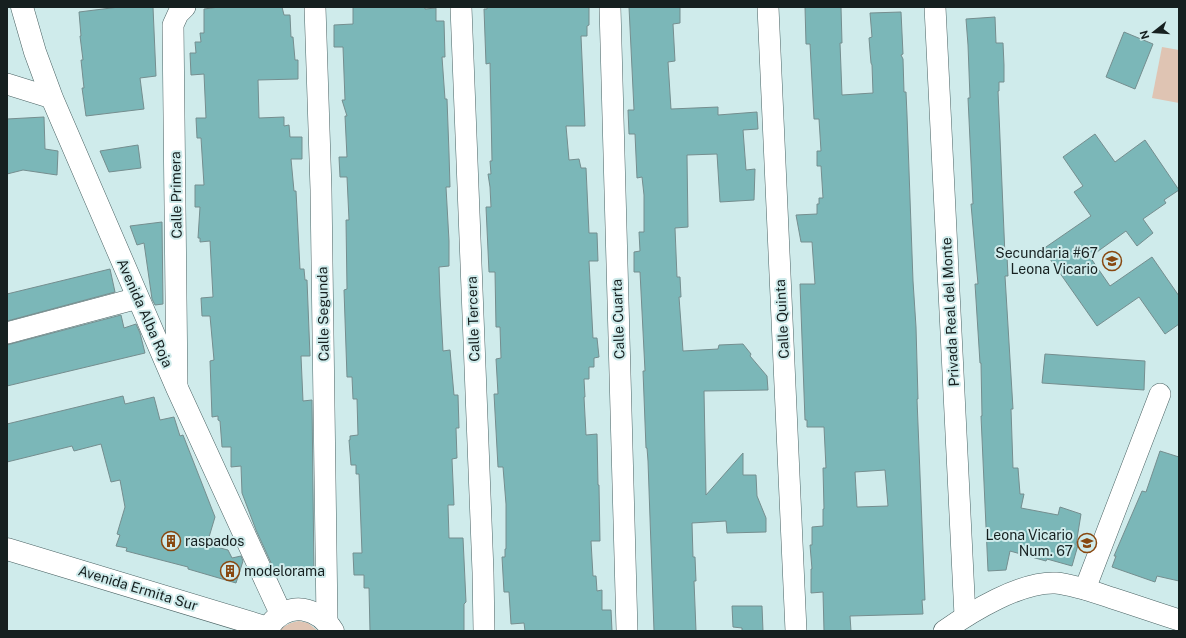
<svg xmlns="http://www.w3.org/2000/svg" width="1186" height="638" font-family="'Public Sans',sans-serif">
  <style>
    .green { fill: #dfc4b3 }
    .building { fill: #7bb7b8; stroke: #758e8f; fill-rule: evenodd }
    .lines { fill: none; stroke-linecap: round; stroke-linejoin: round }
    .minor-casing { stroke: #4b6364; stroke-width: 22 }
    .major-casing { stroke: #4b6364; stroke-width: 23 }
    .minor { stroke: #fff; stroke-width: 21 }
    .major { stroke: #fff; stroke-width: 22 }
    .labels { text-anchor: middle; stroke-width: 4; stroke-linejoin: round; paint-order: stroke }
    .street-label { font-size: 14px; fill: #162020; stroke: #cfebeb }
    .poi-label { font-size: 14px; fill: #162020; stroke: #cfebeb; text-anchor: end }
  </style>
  <rect width="100%" height="100%" fill="#cfebeb"/>
  <g class="green">
    <polygon points="1162,47 1179,50 1179,103 1152,98"/>
    <path d="M299,621L308,623L318,631H279C285,625 291,622 299,621Z"/>
  </g>
  <g class="building">
    <polygon points="119,7 153,7 156,76 140,78 144,109 86,116 82,88 84,88 81,60 83,60 80,36 81,36 79,12"/>
    <polygon points="219,7 282,7 284,15 290,15 291,37 293,37 295,60 298,60 298,79 258,80 259,118 284,117 284,126 289,125 290,137 302,137 302,159 291,159 294,191 296,191 300,269 304,269 305,280 307,280 310,356 301,356 303,401 312,400 314,576 277,576 256,530 242,493 241,466 231,467 231,447 222,447 220,421 218,420 218,416 212,417 210,361 214,360 210,316 202,316 201,298 213,297 210,241 200,242 200,238 198,238 200,207 195,207 195,185 204,185 201,138 197,138 196,118 206,118 204,74 191,75 190,53 196,53 195,42 201,42 200,33 204,33 204,9"/>
    <polygon points="353,7 425,7 425,9 436,8 436,21 444,21 445,57 442,57 445,99 447,99 449,153 450,187 446,187 449,241 449,266 439,267 440,296 443,351 450,350 454,395 458,395 459,428 456,428 457,458 452,459 454,505 448,505 449,538 463,538 466,602 464,604 464,631 370,631 369,588 364,588 364,575 354,575 353,553 362,553 359,474 356,474 356,465 351,465 349,440 350,440 350,436 358,435 357,399 353,399 352,377 347,377 344,290 347,289 346,220 349,220 347,177 340,177 339,157 347,157 345,116 347,116 342,100 345,100 343,47 334,47 334,25 353,24"/>
    <polygon points="487,7 589,7 589,25 587,26 587,36 581,36 585,126 566,126 569,160 579,159 581,168 586,168 589,233 597,233 598,261 589,261 593,338 597,338 599,357 594,358 594,367 589,367 589,379 584,379 585,397 584,397 586,435 597,434 598,485 599,485 600,541 591,541 593,576 596,576 597,591 602,590 602,610 611,610 612,631 525,631 524,623 511,624 509,592 504,592 502,557 505,557 505,549 506,549 506,504 503,467 498,467 494,394 498,394 496,359 501,358 500,327 496,327 495,272 489,272 486,207 491,207 490,187 488,174 491,174 490,161 492,161 490,63 486,64 484,9 487,9"/>
    <polygon points="629,7 680,7 680,23 673,24 675,61 668,62 671,109 718,107 718,115 757,112 758,129 743,130 746,170 755,169 754,200 720,202 717,154 687,155 688,227 675,228 677,277 680,277 681,297 679,297 683,351 718,349 719,345 743,344 751,354 750,356 767,376 768,390 704,391 706,495 743,453 743,475 756,475 757,496 766,518 766,532 727,533 726,521 692,523 693,557 695,557 696,581 694,581 696,631 654,631 648,461 647,448 646,448 643,371 645,371 640,272 634,272 634,252 640,251 639,232 644,232 644,195 642,177 637,178 635,134 629,134 628,110 634,110"/>
    <path d="M805,7H841L842,43H840L842,95L873,93L872,65L871,63L870,51L869,38L872,37L870,13L901,12L903,54L901,55L903,59L904,92H906L907,115L913,281L916,327L918,399H917L925,600H922L923,614L850,616L851,631H824L823,592L811,593V569H812L810,545H812V527L823,526V509H824L823,468H826L824,427H807V420H805L800,284H815L812,242H801L796,215L817,214V204H819V198H823L821,166H817V151H821L819,119H814L810,44H806ZM885,470L888,506L857,507L855,472Z"/>
    <polygon points="995,17 996,43 1003,43 1004,65 1004,82 999,82 999,91 998,91 1005,256 1007,256 1008,276 1005,276 1013,409 1011,409 1013,468 1018,468 1020,494 1024,494 1021,508 1058,515 1060,507 1081,514 1076,545 1078,545 1072,566 1047,559 1046,561 1010,551 1006,570 988,571 981,416 982,416 981,363 980,363 975,284 978,284 971,204 973,204 968,98 970,98 968,45 966,19"/>
    <polygon points="1124,32 1153,44 1135,89 1106,77"/>
    <polygon points="44,117 45,149 58,151 57,175 23,170 7,174 7,119"/>
    <polygon points="1095,134 1115,162 1145,140 1179,190 1164,200 1166,203 1143,219 1153,233 1137,246 1126,231 1090,257 1110,286 1152,257 1179,296 1179,324 1165,334 1139,297 1097,326 1043,249 1091,216 1074,192 1083,186 1063,157"/>
    <polygon points="138,145 141,168 109,172 100,151"/>
    <polygon points="162,222 163,304 155,305 152,299 144,243 137,245 130,226"/>
    <polygon points="110,269 115,292 7,321 7,294"/>
    <polygon points="121,315 124,328 136,324 140,333 145,353 7,386 7,345"/>
    <polygon points="1045,354 1145,361 1144,390 1042,383"/>
    <polygon points="123,396 125,404 154,397 160,420 174,417 180,436 183,435 215,517 209,537 222,540 220,548 228,550 232,558 241,556 243,561 236,583 188,569 188,567 126,551 127,548 116,546 120,535 117,534 125,507 120,480 111,482 101,444 74,451 72,446 7,462 7,424"/>
    <polygon points="1160,451 1179,457 1179,581 1157,576 1155,582 1112,567 1116,556 1114,556 1142,491 1146,492"/>
    <polygon points="732,606 762,606 763,631 742,631 742,628 733,627"/>
  </g>
  <g class="lines">
    <defs>
      <g id="minor">
        <polyline points="315,7 321,190 327,621"/>
        <polyline points="461,7 483,572 484,631"/>
        <polyline points="610,7 627,631"/>
        <polyline points="768,7 796,631"/>
        <polyline points="935,7 965,616"/>
        <polyline points="7,84 52,98"/>
        <polyline points="7,333 138,298"/>
        <polyline points="177,388 173,25 178,14 185,7"/>
        <polyline points="1085,589 1160,394"/>
        <path d="M944,631C971,612 1021,581 1056,583C1075,585 1094,592 1112,598C1134,605 1157,613 1179,620"/>
      </g>
      <g id="major">
        <polyline points="22,7 35,52 52,98 177,388 281,614"/>
        <polyline points="7,549 268,628"/>
        <path d="M270,625C289,600 318,607 333,631"/>
      </g>
    </defs>
    <use href="#minor" class="minor-casing"/>
    <use href="#major" class="major-casing"/>
    <use href="#minor" class="minor"/>
    <use href="#major" class="major"/>
  </g>
  <defs>
    <symbol id="school-ring" viewBox="-11 -11 22 22"><circle r="9.5" fill="#cfebeb" stroke="#884810" stroke-width="1.5"/><path d="M0-5L7-2L0 1L-7-2ZM-4 1L0 2.5L4 1V4Q0 6-4 4Z" fill="#884810"/></symbol>
    <symbol id="building-ring" viewBox="-11 -11 22 22"><circle r="9.5" fill="#cfebeb" stroke="#884810" stroke-width="1.5"/><path d="M-4-6H4V6H1V3H-1V6H-4ZM-2.5-4.3h1.7v1.8h-1.7ZM.8-4.3h1.7v1.8H.8ZM-2.5-1h1.7V.8h-1.7ZM.8-1h1.7V.8H.8Z" fill="#884810"/></symbol>
  </defs>
  <g fill-rule="evenodd">
    <use href="#school-ring" x="1101" y="250" width="22" height="22"/>
    <use href="#building-ring" x="160" y="530" width="22" height="22"/>
    <use href="#school-ring" x="1076" y="532" width="22" height="22"/>
    <use href="#building-ring" x="219" y="560" width="22" height="22"/>
  </g>
  <g class="labels">
    <g class="street-label">
      <text transform="translate(176 195) rotate(-91)" y="5">Calle Primera</text>
      <text transform="translate(950 312) rotate(-93)" y="5">Privada Real del Monte</text>
      <text transform="translate(145 313) rotate(66)" y="5">Avenida Alba Roja</text>
      <text transform="translate(323 314) rotate(-91)" y="5">Calle Segunda</text>
      <text transform="translate(473 319) rotate(-92)" y="5">Calle Tercera</text>
      <text transform="translate(618 319) rotate(-92)" y="5">Calle Cuarta</text>
      <text transform="translate(782 319) rotate(-93)" y="5">Calle Quinta</text>
      <text transform="translate(138 588) rotate(17)" y="5">Avenida Ermita Sur</text>
    </g>
    <g class="poi-label">
      <text x="1098" y="258">Secundaria #67<tspan x="1098" dy="16">Leona Vicario</tspan></text>
      <text x="1073" y="540">Leona Vicario<tspan x="1073" dy="16">Num. 67</tspan></text>
      <text x="185" y="546" text-anchor="start">raspados</text>
      <text x="244" y="576" text-anchor="start">modelorama</text>
    </g>
  </g>
  <rect width="1186" height="638" fill="none" stroke="#162020" stroke-width="16"/>
  <g transform="translate(1154 32) rotate(253)" stroke="#cfebeb" stroke-width="3" paint-order="stroke">
  <path d="M0-3L7 15L0 10L-7 15Z" fill="#162020"/>
  <text y="-6" font-size="11" font-weight="bold" text-anchor="middle" fill="#162020">N</text>
  </g>
</svg>
